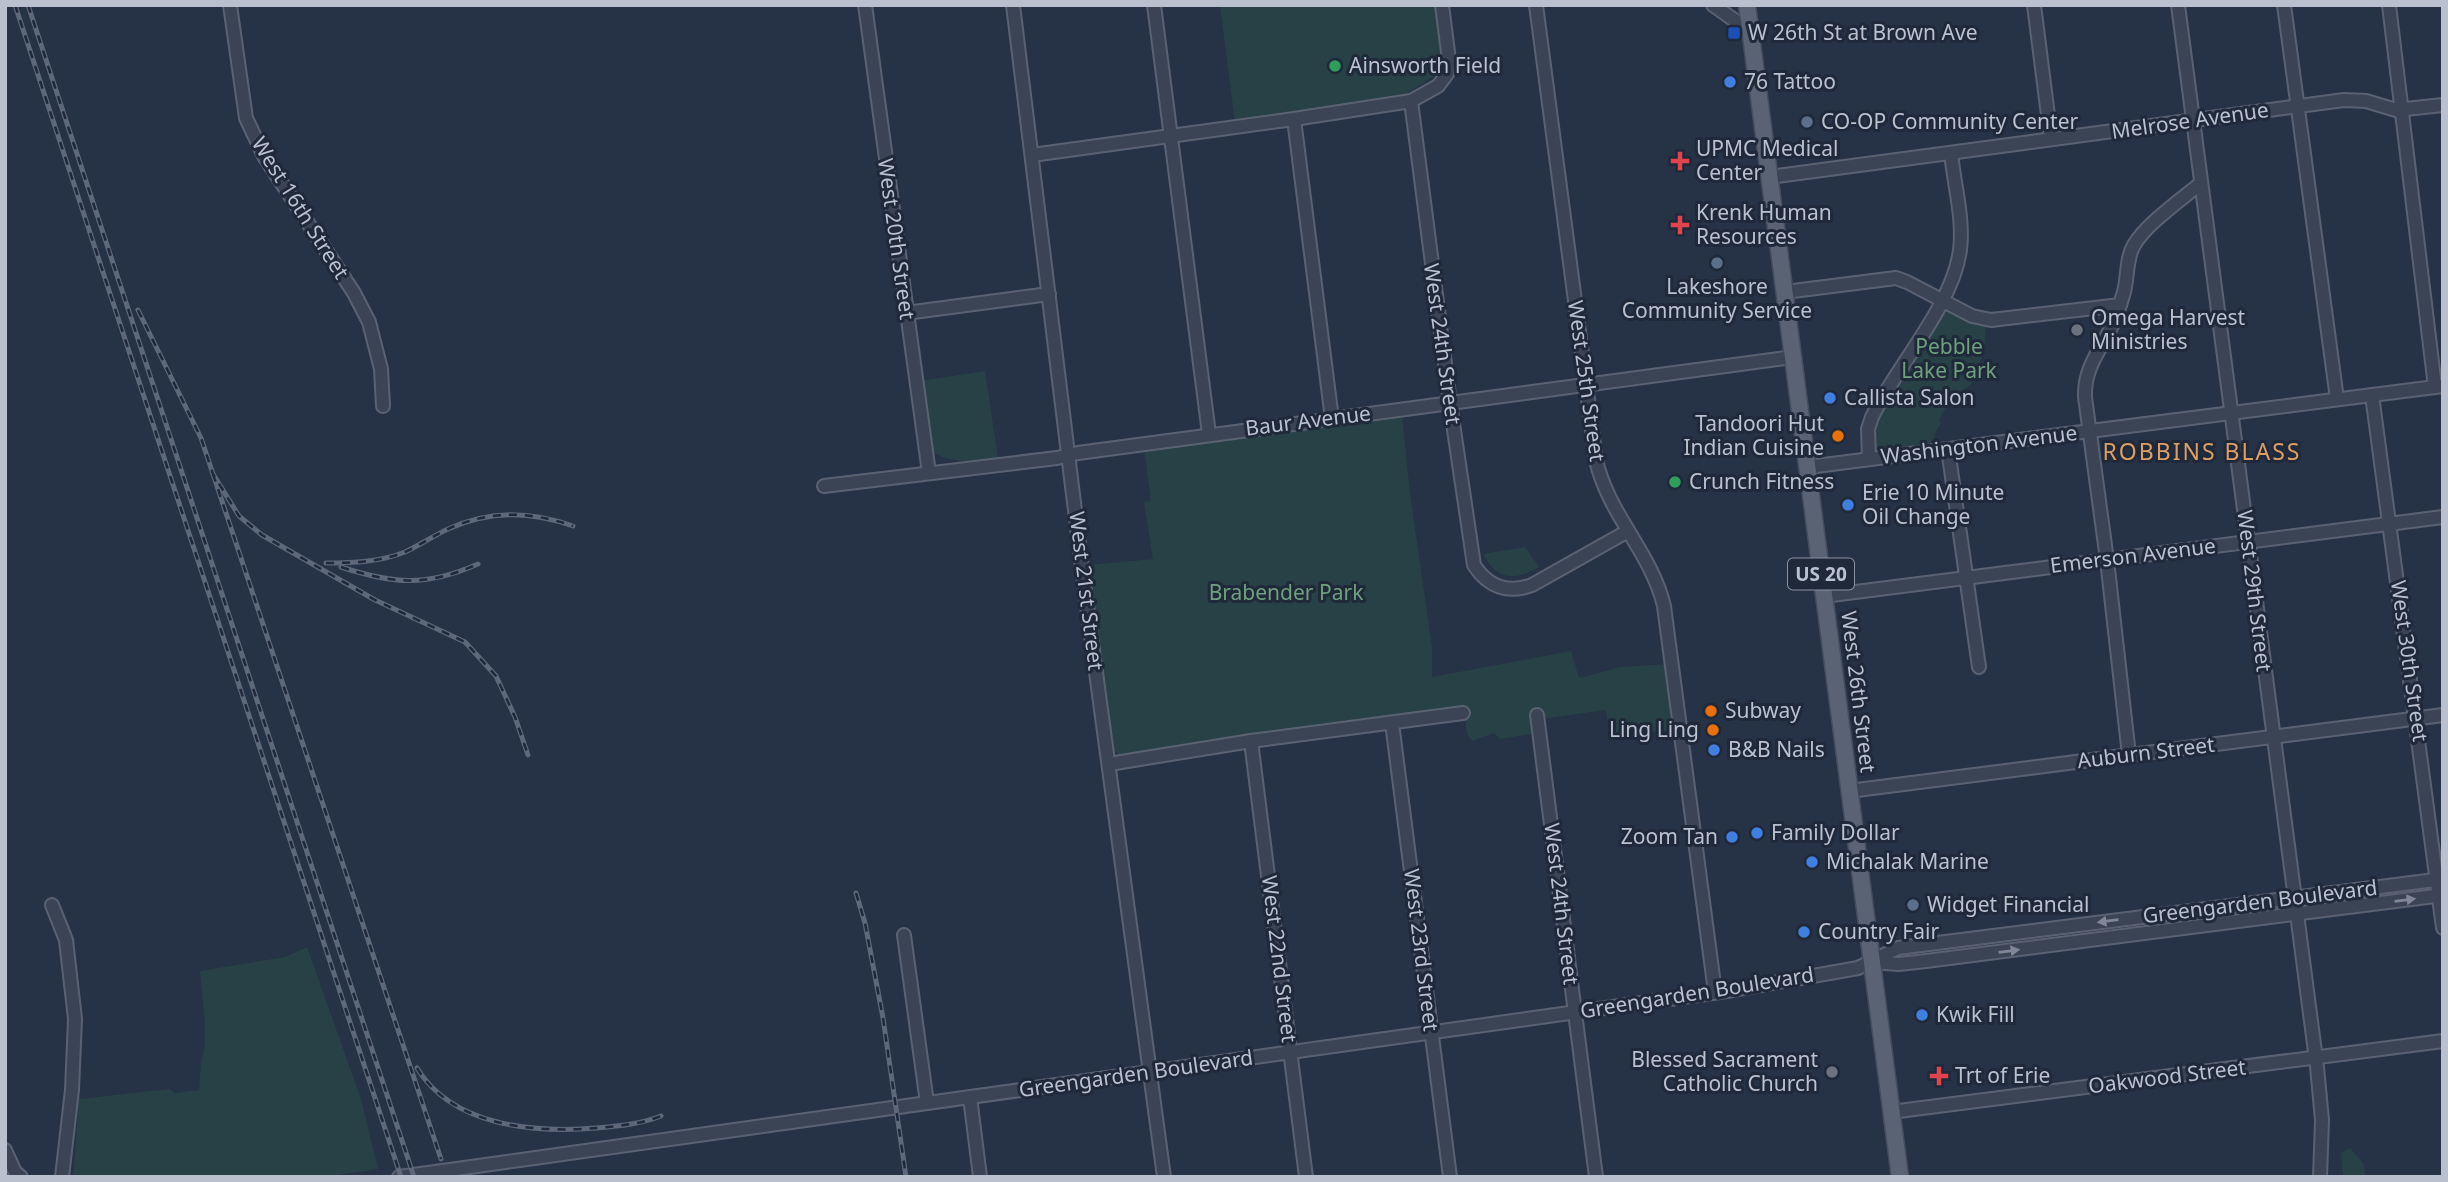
<svg xmlns="http://www.w3.org/2000/svg" width="2448" height="1182" font-family="'Noto Sans',sans-serif">
  <style>
    .green { fill: #284146 }
    .lines { fill: none; stroke-linecap: round; stroke-linejoin: round }
    .minor-casing { stroke: #5a6272; stroke-width: 16 }
    .major-casing { stroke: #454d5e; stroke-width: 19 }
    .minor { stroke: #3b4454; stroke-width: 12 }
    .major { stroke: #596374; stroke-width: 16 }
    .rail-casing { stroke: #5d687b; stroke-width: 5 }
    .rail { stroke: #1f293a; stroke-width: 2.5; stroke-dasharray: 8; stroke-linecap: butt }
    .oneway { fill: #808897 }
    .transit-dot { fill: #1a4fb4; stroke: #1f293a; stroke-width: 2.5 }
    .leisure-dot { fill: #2e9e5b; stroke: #1f293a; stroke-width: 2.5 }
    .shop-dot { fill: #3f7fe0; stroke: #1f293a; stroke-width: 2.5 }
    .service-dot { fill: #5c6f8a; stroke: #1f293a; stroke-width: 2.5 }
    .health-dot { fill: #e0444e; stroke: #1f293a; stroke-width: 2.5 }
    .worship-dot { fill: #6b7280; stroke: #1f293a; stroke-width: 2.5 }
    .food-dot { fill: #e8710a; stroke: #1f293a; stroke-width: 2.5 }
    .labels { text-anchor: middle; stroke-width: 6; stroke-linejoin: round; paint-order: stroke }
    .shield { fill: #1f293a; stroke: #8b93a2; stroke-width: 2 }
    .shield-label { font-size: 19px; font-weight: bold; fill: #b9c0ce }
    .poi-label { font-size: 21px; fill: #b9c0ce; stroke: #1f293a; text-anchor: start }
    .street-label { font-size: 21px; fill: #b9c0ce; stroke: #1f293a }
    .park-label { font-size: 21px; fill: #6fa07d; stroke: #1f293a }
    .neighbourhood-label { font-size: 23px; letter-spacing: 2px; fill: #db9f66; stroke: #1f293a }
  </style>
  <rect width="100%" height="100%" fill="#263245"/>
  <g class="green">
    <polygon points="1220,5 1436,5 1443,62 1440,72 1401,97 1374,103 1318,108 1235,123"/>
    <path d="M1944,309H1948L1986,324L1984,353L1970,386C1956,391 1947,406 1939,419L1941,424C1934,430 1936,439 1929,444L1878,450L1874,446L1875,424L1881,412Z"/>
    <path d="M985,371L998,458C973,460 951,466 931,450L920,381Z"/>
    <polygon points="1402,415 1410,493 1432,647 1432,677 1571,651 1579,678 1621,667 1668,664 1676,729 1610,737 1606,710 1541,719 1537,715 1530,716 1531,734 1500,739 1494,733 1472,741 1468,736 1462,707 1119,755 1112,749 1089,565 1153,559 1144,502 1151,501 1144,449"/>
    <path d="M1525,547L1539,567C1515,581 1497,581 1483,554Z"/>
    <polygon points="307,947 361,1099 378,1169 325,1177 73,1177 79,1099 169,1089 175,1093 199,1090 201,1061 205,1047 205,1023 200,971 285,957"/>
    <polygon points="2350,1148 2363,1163 2366,1177 2343,1177 2341,1153"/>
  </g>
  <g class="lines">
    <defs>
      <g id="minor">
        <polyline points="230,5 246,118 264,156 354,293 369,322 381,369 383,406"/>
        <polyline points="865,5 929,473"/>
        <polyline points="1013,5 1083,576 1164,1177"/>
        <polyline points="1154,5 1209,434"/>
        <path d="M1536,5L1596,460C1608,514 1651,552 1664,606L1715,992"/>
        <polyline points="1713,5 1751,32"/>
        <polyline points="2034,5 2051,139"/>
        <polyline points="2178,5 2317,1067 2322,1120 2320,1177"/>
        <polyline points="2284,5 2337,399"/>
        <polyline points="2389,5 2435,387"/>
        <path d="M1411,101L1450,403L1474,565C1488,587 1508,594 1532,585L1628,531"/>
        <polyline points="1294,119 1332,419"/>
        <polyline points="1032,155 1294,119 1411,101 1438,86 1447,74 1449,60 1442,5"/>
        <polyline points="1770,177 2344,100 2366,101 2396,110 2443,105"/>
        <polyline points="1785,292 1896,278 1907,282 1972,316 1991,320 2120,305"/>
        <polyline points="906,313 1049,294"/>
        <polyline points="2372,395 2443,928"/>
        <polyline points="1948,449 1979,667"/>
        <path d="M1869,459L1868,429L1872,417C1896,367 1953,305 1960,250C1964,219 1954,184 1951,153"/>
        <polyline points="1808,467 2443,386"/>
        <polyline points="824,486 1057,458 1078,453 1793,357"/>
        <polyline points="1824,596 2443,517"/>
        <polyline points="1537,715 1596,1177"/>
        <polyline points="1392,723 1450,1177"/>
        <polyline points="1251,741 1306,1177"/>
        <path d="M2129,755L2107,560L2085,397C2084,371 2097,354 2109,332C2115,320 2120,306 2124,292C2128,277 2126,258 2134,245C2146,224 2182,199 2201,183"/>
        <polyline points="1109,764 1251,741 1463,713"/>
        <polyline points="1849,791 2443,715"/>
        <polyline points="52,905 66,940 75,1019 72,1090 62,1177"/>
        <polyline points="904,935 927,1103"/>
        <polyline points="1872,962 1899,964 1926,961 2443,895"/>
        <polyline points="970,1097 980,1177"/>
        <polyline points="1891,1112 2443,1041"/>
        <polyline points="5,1150 15,1172 21,1177"/>
        <polyline points="399,1177 1727,991 1858,968 1898,948 2443,879"/>
      </g>
      <polyline id="major" points="1747,5 1900,1177"/>
    </defs>
    <use href="#minor" class="minor-casing"/>
    <use href="#major" class="major-casing"/>
    <use href="#minor" class="minor"/>
    <use href="#major" class="major"/>
    <defs>
      <g id="rail">
        <polyline points="15,5 401,1177"/>
        <polyline points="28,5 414,1177"/>
        <polyline points="138,310 201,438 213,474 239,516 262,535 375,600 465,642 496,676 515,717 528,755"/>
        <polyline points="213,474 441,1159"/>
        <path d="M326,563C353,563 380,562 405,552C420,545 433,536 448,529C490,510 530,511 573,526"/>
        <path d="M341,567C393,584 426,587 478,564"/>
        <polyline points="856,893 865,923 883,1018 906,1177"/>
        <path d="M417,1068C453,1127 535,1133 597,1128C619,1126 641,1124 661,1116"/>
      </g>
    </defs>
    <use href="#rail" class="rail-casing"/>
    <use href="#rail" class="rail"/>
  </g>
  <defs><path id="oneway-solid" d="M-6-.8H1V-3.2L6.5 0L1 3.2V.8H-6Z" transform="scale(1.75)"/></defs>
  <g class="oneway">
    <use href="#oneway-solid" transform="translate(2405 900) rotate(-7)"/>
    <use href="#oneway-solid" transform="translate(2108 921) rotate(173)"/>
    <use href="#oneway-solid" transform="translate(2009 951) rotate(-7)"/>
  </g>
  <rect class="transit-dot" x="1727" y="26" width="14" height="14" rx="3.5"/>
  <g class="leisure-dot">
    <circle cx="1335" cy="66" r="7"/>
    <circle cx="1675" cy="482" r="7"/>
  </g>
  <g class="shop-dot">
    <circle cx="1730" cy="82" r="7"/>
    <circle cx="1830" cy="398" r="7"/>
    <circle cx="1848" cy="505" r="7"/>
    <circle cx="1714" cy="750" r="7"/>
    <circle cx="1757" cy="833" r="7"/>
    <circle cx="1732" cy="837" r="7"/>
    <circle cx="1812" cy="862" r="7"/>
    <circle cx="1804" cy="932" r="7"/>
    <circle cx="1922" cy="1015" r="7"/>
  </g>
  <g class="service-dot">
    <circle cx="1807" cy="122" r="7"/>
    <circle cx="1717" cy="263" r="7"/>
    <circle cx="1913" cy="905" r="7"/>
  </g>
  <g class="health-dot">
    <path d="M1676.5 150.5h7v7h7v7h-7v7h-7v-7h-7v-7h7z"/>
    <path d="M1676.5 214.5h7v7h7v7h-7v7h-7v-7h-7v-7h7z"/>
    <path d="M1935.5 1065.5h7v7h7v7h-7v7h-7v-7h-7v-7h7z"/>
  </g>
  <g class="worship-dot">
    <circle cx="2077" cy="330" r="7"/>
    <circle cx="1832" cy="1072" r="7"/>
  </g>
  <g class="food-dot">
    <circle cx="1838" cy="436" r="7"/>
    <circle cx="1711" cy="711" r="7"/>
    <circle cx="1713" cy="730" r="7"/>
  </g>
  <g class="labels">
    <rect class="shield" x="1788" y="558.5" width="66" height="31" rx="5"/>
    <g class="shield-label">
      <text x="1821" y="581">US 20</text>
    </g>
    <g class="poi-label">
      <text x="1748" y="40">W 26th St at Brown Ave</text>
      <text x="1349" y="73">Ainsworth Field</text>
      <text x="1744" y="89">76 Tattoo</text>
      <text x="1821" y="129">CO-OP Community Center</text>
      <text x="1696" y="156">UPMC Medical<tspan x="1696" dy="24">Center</tspan></text>
      <text x="1696" y="220">Krenk Human<tspan x="1696" dy="24">Resources</tspan></text>
      <text x="1717" y="294" text-anchor="middle">Lakeshore<tspan x="1717" dy="24">Community Service</tspan></text>
      <text x="2091" y="325">Omega Harvest<tspan x="2091" dy="24">Ministries</tspan></text>
      <text x="1844" y="405">Callista Salon</text>
      <text x="1824" y="431" text-anchor="end">Tandoori Hut<tspan x="1824" dy="24">Indian Cuisine</tspan></text>
      <text x="1689" y="489">Crunch Fitness</text>
      <text x="1862" y="500">Erie 10 Minute<tspan x="1862" dy="24">Oil Change</tspan></text>
      <text x="1725" y="718">Subway</text>
      <text x="1699" y="737" text-anchor="end">Ling Ling</text>
      <text x="1728" y="757">B&amp;B Nails</text>
      <text x="1771" y="840">Family Dollar</text>
      <text x="1718" y="844" text-anchor="end">Zoom Tan</text>
      <text x="1826" y="869">Michalak Marine</text>
      <text x="1927" y="912">Widget Financial</text>
      <text x="1818" y="939">Country Fair</text>
      <text x="1936" y="1022">Kwik Fill</text>
      <text x="1818" y="1067" text-anchor="end">Blessed Sacrament<tspan x="1818" dy="24">Catholic Church</tspan></text>
      <text x="1955" y="1083">Trt of Erie</text>
    </g>
    <g class="street-label">
      <text transform="translate(2190 121) rotate(-8)" y="7">Melrose Avenue</text>
      <text transform="translate(300 208) rotate(58)" y="7">West 16th Street</text>
      <text transform="translate(896 239) rotate(82)" y="7">West 20th Street</text>
      <text transform="translate(1442 344) rotate(82)" y="7">West 24th Street</text>
      <text transform="translate(1586 381) rotate(82)" y="7">West 25th Street</text>
      <text transform="translate(1308 421) rotate(-7)" y="7">Baur Avenue</text>
      <text transform="translate(1979 445) rotate(-7)" y="7">Washington Avenue</text>
      <text transform="translate(2133 556) rotate(-7)" y="7">Emerson Avenue</text>
      <text transform="translate(1086 591) rotate(83)" y="7">West 21st Street</text>
      <text transform="translate(2254 591) rotate(83)" y="7">West 29th Street</text>
      <text transform="translate(2409 661) rotate(82)" y="7">West 30th Street</text>
      <text transform="translate(1858 692) rotate(83)" y="7">West 26th Street</text>
      <text transform="translate(2146 753) rotate(-7)" y="7">Auburn Street</text>
      <text transform="translate(2260 902) rotate(-7)" y="7">Greengarden Boulevard</text>
      <text transform="translate(1561 904) rotate(83)" y="7">West 24th Street</text>
      <text transform="translate(1421 950) rotate(83)" y="7">West 23rd Street</text>
      <text transform="translate(1279 959) rotate(83)" y="7">West 22nd Street</text>
      <text transform="translate(1697 993) rotate(-9)" y="7">Greengarden Boulevard</text>
      <text transform="translate(1136 1074) rotate(-8)" y="7">Greengarden Boulevard</text>
      <text transform="translate(2167 1077) rotate(-7)" y="7">Oakwood Street</text>
    </g>
    <g class="park-label">
      <text x="1949" y="354">Pebble<tspan x="1949" dy="24">Lake Park</tspan></text>
      <text x="1286" y="600">Brabender Park</text>
    </g>
    <g class="neighbourhood-label">
      <text x="2202" y="460">ROBBINS BLASS</text>
    </g>
  </g>
  <rect width="2448" height="1182" fill="none" stroke="#b9c0ce" stroke-width="14"/>
</svg>
